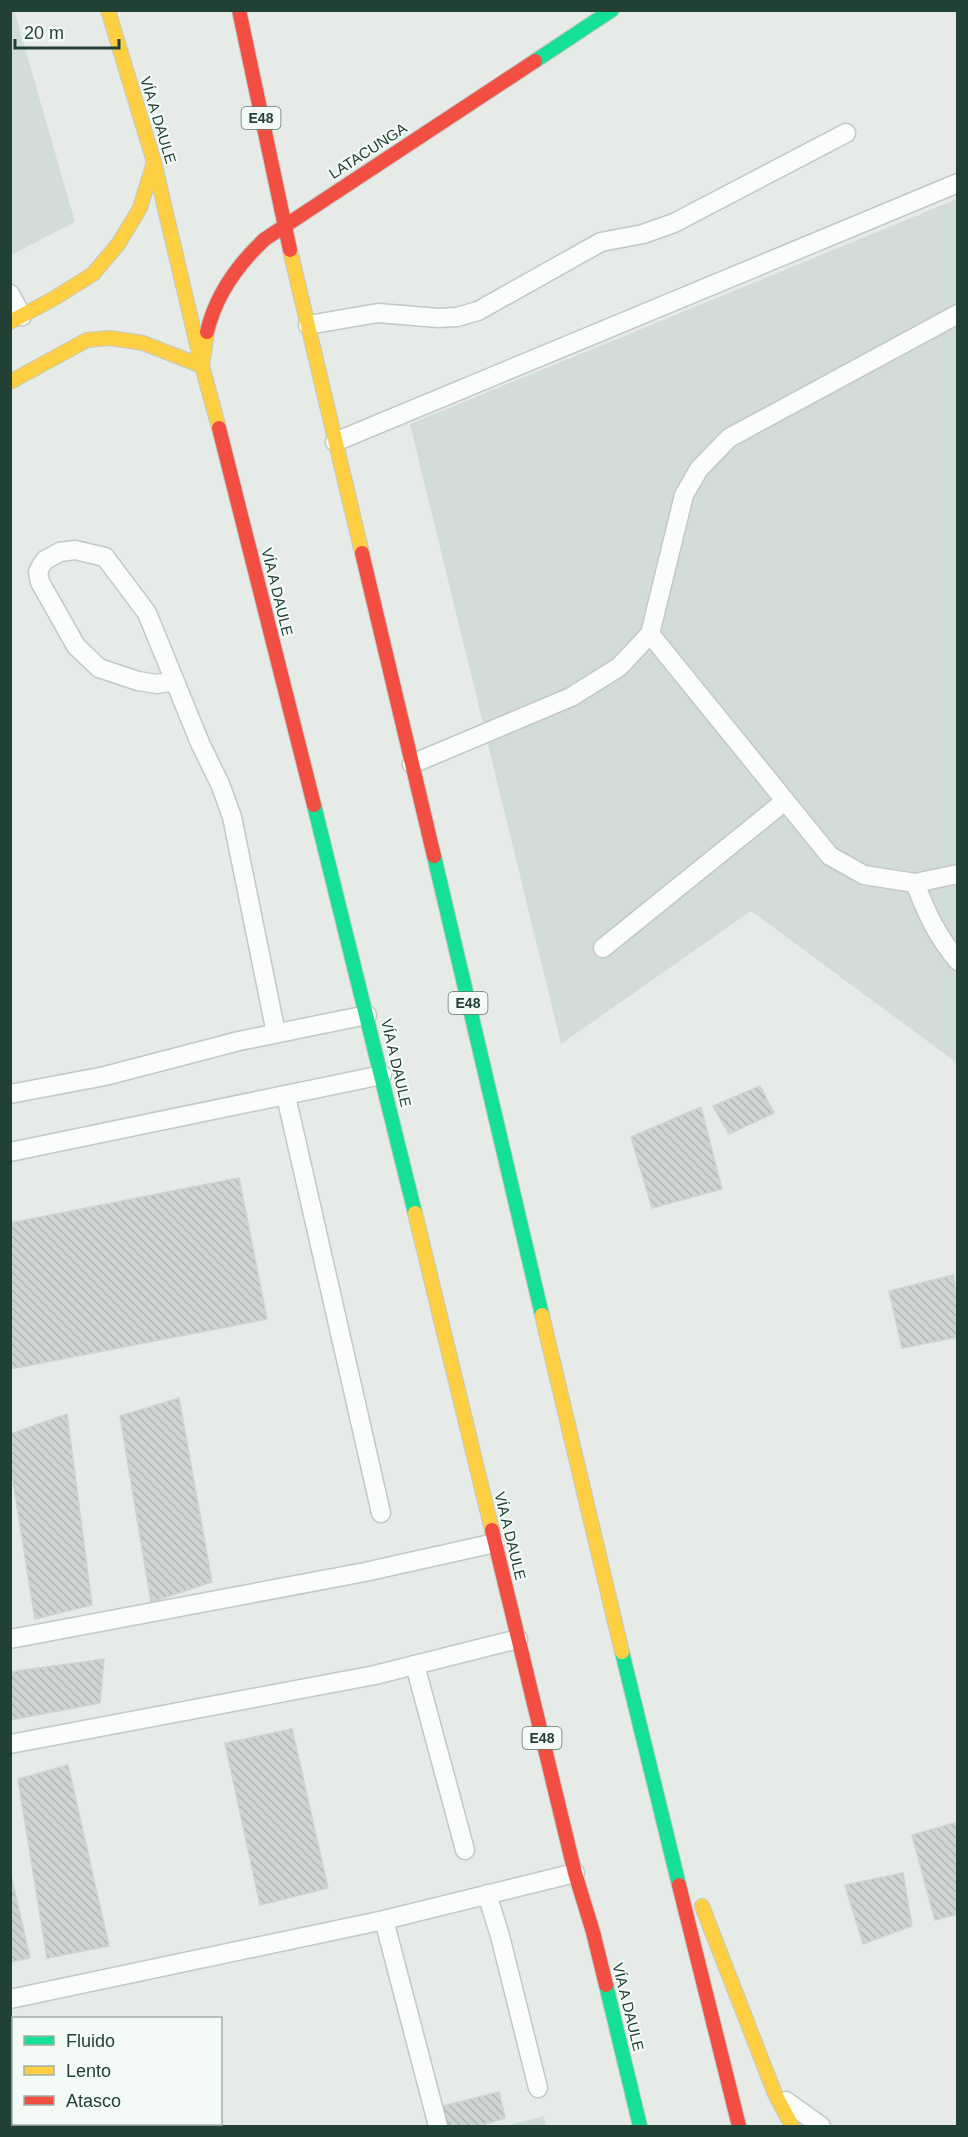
<svg xmlns="http://www.w3.org/2000/svg" width="968" height="2137" font-family="Helvetica,sans-serif">
  <style>
    .built { fill: #d3ddd8 }
    .building { fill: url(#building-back-hatch); stroke: #ced4d1; stroke-width: 1.5 }
    .lines { fill: none; stroke-linecap: round; stroke-linejoin: round }
    .lane-casing { stroke: #c3c8c5; stroke-width: 21 }
    .fast-casing { stroke: #c1c9c5; stroke-width: 16 }
    .slow-casing { stroke: #c1c9c5; stroke-width: 16 }
    .jam-casing { stroke: #c1c9c5; stroke-width: 16 }
    .lane { stroke: #fbfcfc; stroke-width: 18 }
    .fast { stroke: #16e098; stroke-width: 14 }
    .slow { stroke: #ffcf43; stroke-width: 14 }
    .jam { stroke: #f24e42; stroke-width: 14 }
    .labels { text-anchor: middle; stroke-width: 4.5; stroke-linejoin: round; paint-order: stroke }
    .shield { fill: #f4faf6; stroke: #60786f; stroke-width: 1.5 }
    .shield-label { font-size: 14px; font-weight: bold; fill: #214135 }
    .street-label { font-size: 15px; fill: #214135; stroke: #f4faf6 }
  </style>
  <defs>
    <pattern id="building-back-hatch" width="6" height="6" patternUnits="userSpaceOnUse" patternTransform="scale(1.5)"><rect width="6" height="6" fill="#ced4d1"/><path d="M-1 5l2 2M0 0l6 6M5-1l2 2" fill="none" stroke="#b1b7b4"/></pattern>
  </defs>
  <rect width="100%" height="100%" fill="#e6ebe8"/>
  <g class="built">
    <polygon points="14,10 75,222 11,255 10,11"/>
    <polygon points="957,199 957,1063 751,911 561,1044 410,424"/>
    <polygon points="544,2116 546,2126 505,2126"/>
  </g>
  <g class="building">
    <polygon points="760,1086 774,1113 729,1134 713,1106"/>
    <polygon points="701,1107 722,1189 652,1208 631,1137"/>
    <polygon points="239,1178 267,1319 10,1369 10,1223"/>
    <polygon points="953,1275 958,1303 958,1337 902,1348 889,1291"/>
    <polygon points="179,1398 212,1582 151,1602 120,1416"/>
    <polygon points="67,1414 92,1605 35,1619 10,1463 10,1434"/>
    <polygon points="104,1659 100,1703 10,1720 10,1672"/>
    <polygon points="292,1729 328,1888 260,1905 225,1743"/>
    <polygon points="68,1765 109,1946 47,1958 18,1779"/>
    <polygon points="958,1822 958,1914 935,1920 912,1835"/>
    <polygon points="10,1871 30,1958 10,1962"/>
    <polygon points="903,1873 912,1926 863,1944 845,1885"/>
    <polygon points="499,2092 505,2118 479,2126 445,2126 439,2107"/>
  </g>
  <g class="lines">
    <defs>
      <g id="lane">
        <polyline points="10,294 22,316"/>
        <polyline points="308,325 378,313 438,318 457,317 478,311 601,242 643,234 674,223 846,133"/>
        <polyline points="335,442 958,183"/>
        <polyline points="650,634 830,856 864,875 915,883 958,874"/>
        <polyline points="175,681 157,684 138,681 99,668 76,646 40,582 38,572 41,566 45,560 60,552 75,550 105,557 147,613 200,743 220,784 232,817 276,1033"/>
        <polyline points="412,764 571,697 619,667 650,634 684,495 699,469 729,438 958,314"/>
        <path d="M915,883C927,914 937,936 958,961"/>
        <polyline points="603,948 785,801"/>
        <polyline points="10,1094 105,1076 239,1041 367,1015"/>
        <polyline points="286,1096 381,1513"/>
        <polyline points="10,1152 382,1075"/>
        <polyline points="10,1639 365,1572 495,1543"/>
        <polyline points="415,1665 465,1850"/>
        <polyline points="10,1744 375,1675 518,1639"/>
        <polyline points="487,1894 500,1936 538,2088"/>
        <polyline points="384,1920 438,2126"/>
        <polyline points="10,1999 384,1920 575,1873"/>
        <polyline points="786,2101 821,2126"/>
      </g>
      <g id="fast">
        <polyline points="535,61 612,10"/>
        <polyline points="314,805 415,1213"/>
        <polyline points="434,856 542,1315"/>
        <polyline points="622,1652 679,1885"/>
        <polyline points="606,1985 640,2126"/>
      </g>
      <g id="slow">
        <polyline points="108,10 154,162 202,366 219,428"/>
        <polyline points="290,250 362,553"/>
        <polyline points="10,322 53,299 93,274 119,243 140,208 154,162"/>
        <polyline points="10,382 87,340 110,338 143,343 202,366 207,332"/>
        <polyline points="415,1213 492,1530"/>
        <polyline points="542,1315 622,1652"/>
        <polyline points="702,1906 775,2094 792,2126"/>
      </g>
      <g id="jam">
        <polyline points="239,10 290,250"/>
        <path d="M207,332C216,294 237,265 265,239L535,61"/>
        <polyline points="219,428 314,805"/>
        <polyline points="362,553 434,856"/>
        <polyline points="492,1530 575,1873 593,1932 606,1985"/>
        <polyline points="679,1885 739,2126"/>
      </g>
    </defs>
    <use href="#lane" class="lane-casing"/>
    <use href="#fast" class="fast-casing"/>
    <use href="#slow" class="slow-casing"/>
    <use href="#jam" class="jam-casing"/>
    <use href="#lane" class="lane"/>
    <use href="#fast" class="fast"/>
    <use href="#slow" class="slow"/>
    <use href="#jam" class="jam"/>
  </g>
  <g class="labels">
    <g class="shield">
      <rect x="241.5" y="107" width="39" height="22" rx="4.5"/>
      <rect x="448.5" y="992" width="39" height="22" rx="4.5"/>
      <rect x="522.5" y="1727" width="39" height="22" rx="4.5"/>
    </g>
    <g class="shield-label">
      <text x="261" y="123">E48</text>
      <text x="468" y="1008">E48</text>
      <text x="542" y="1743">E48</text>
    </g>
    <g class="street-label">
      <text transform="translate(158 120) rotate(73)" y="5">VÍA A DAULE</text>
      <text transform="translate(368 151) rotate(-33)" y="5">LATACUNGA</text>
      <text transform="translate(277 592) rotate(76)" y="5">VÍA A DAULE</text>
      <text transform="translate(396 1063) rotate(77)" y="5">VÍA A DAULE</text>
      <text transform="translate(510 1536) rotate(76)" y="5">VÍA A DAULE</text>
      <text transform="translate(628 2007) rotate(76)" y="5">VÍA A DAULE</text>
    </g>
  </g>
  <rect width="968" height="2137" fill="none" stroke="#214135" stroke-width="24"/>
  <rect x="12" y="2017" width="210" height="108" fill="#f4faf6" stroke="#a0b0a9" stroke-width="1.5"/>
  <rect x="24" y="2036" width="30" height="9" fill="#16e098" stroke="#a0b0a9" stroke-width="1.5"/>
  <text x="66" y="2047" font-size="18" fill="#214135">Fluido</text>
  <rect x="24" y="2066" width="30" height="9" fill="#ffcf43" stroke="#a0b0a9" stroke-width="1.5"/>
  <text x="66" y="2077" font-size="18" fill="#214135">Lento</text>
  <rect x="24" y="2096" width="30" height="9" fill="#f24e42" stroke="#a0b0a9" stroke-width="1.5"/>
  <text x="66" y="2107" font-size="18" fill="#214135">Atasco</text>
  <path d="M15 39v9h104v-9" fill="none" stroke="#214135" stroke-width="3"/>
  <text x="24" y="39" font-size="18" fill="#214135" stroke="#f4faf6" stroke-width="4.5" paint-order="stroke">20 m</text>
</svg>
